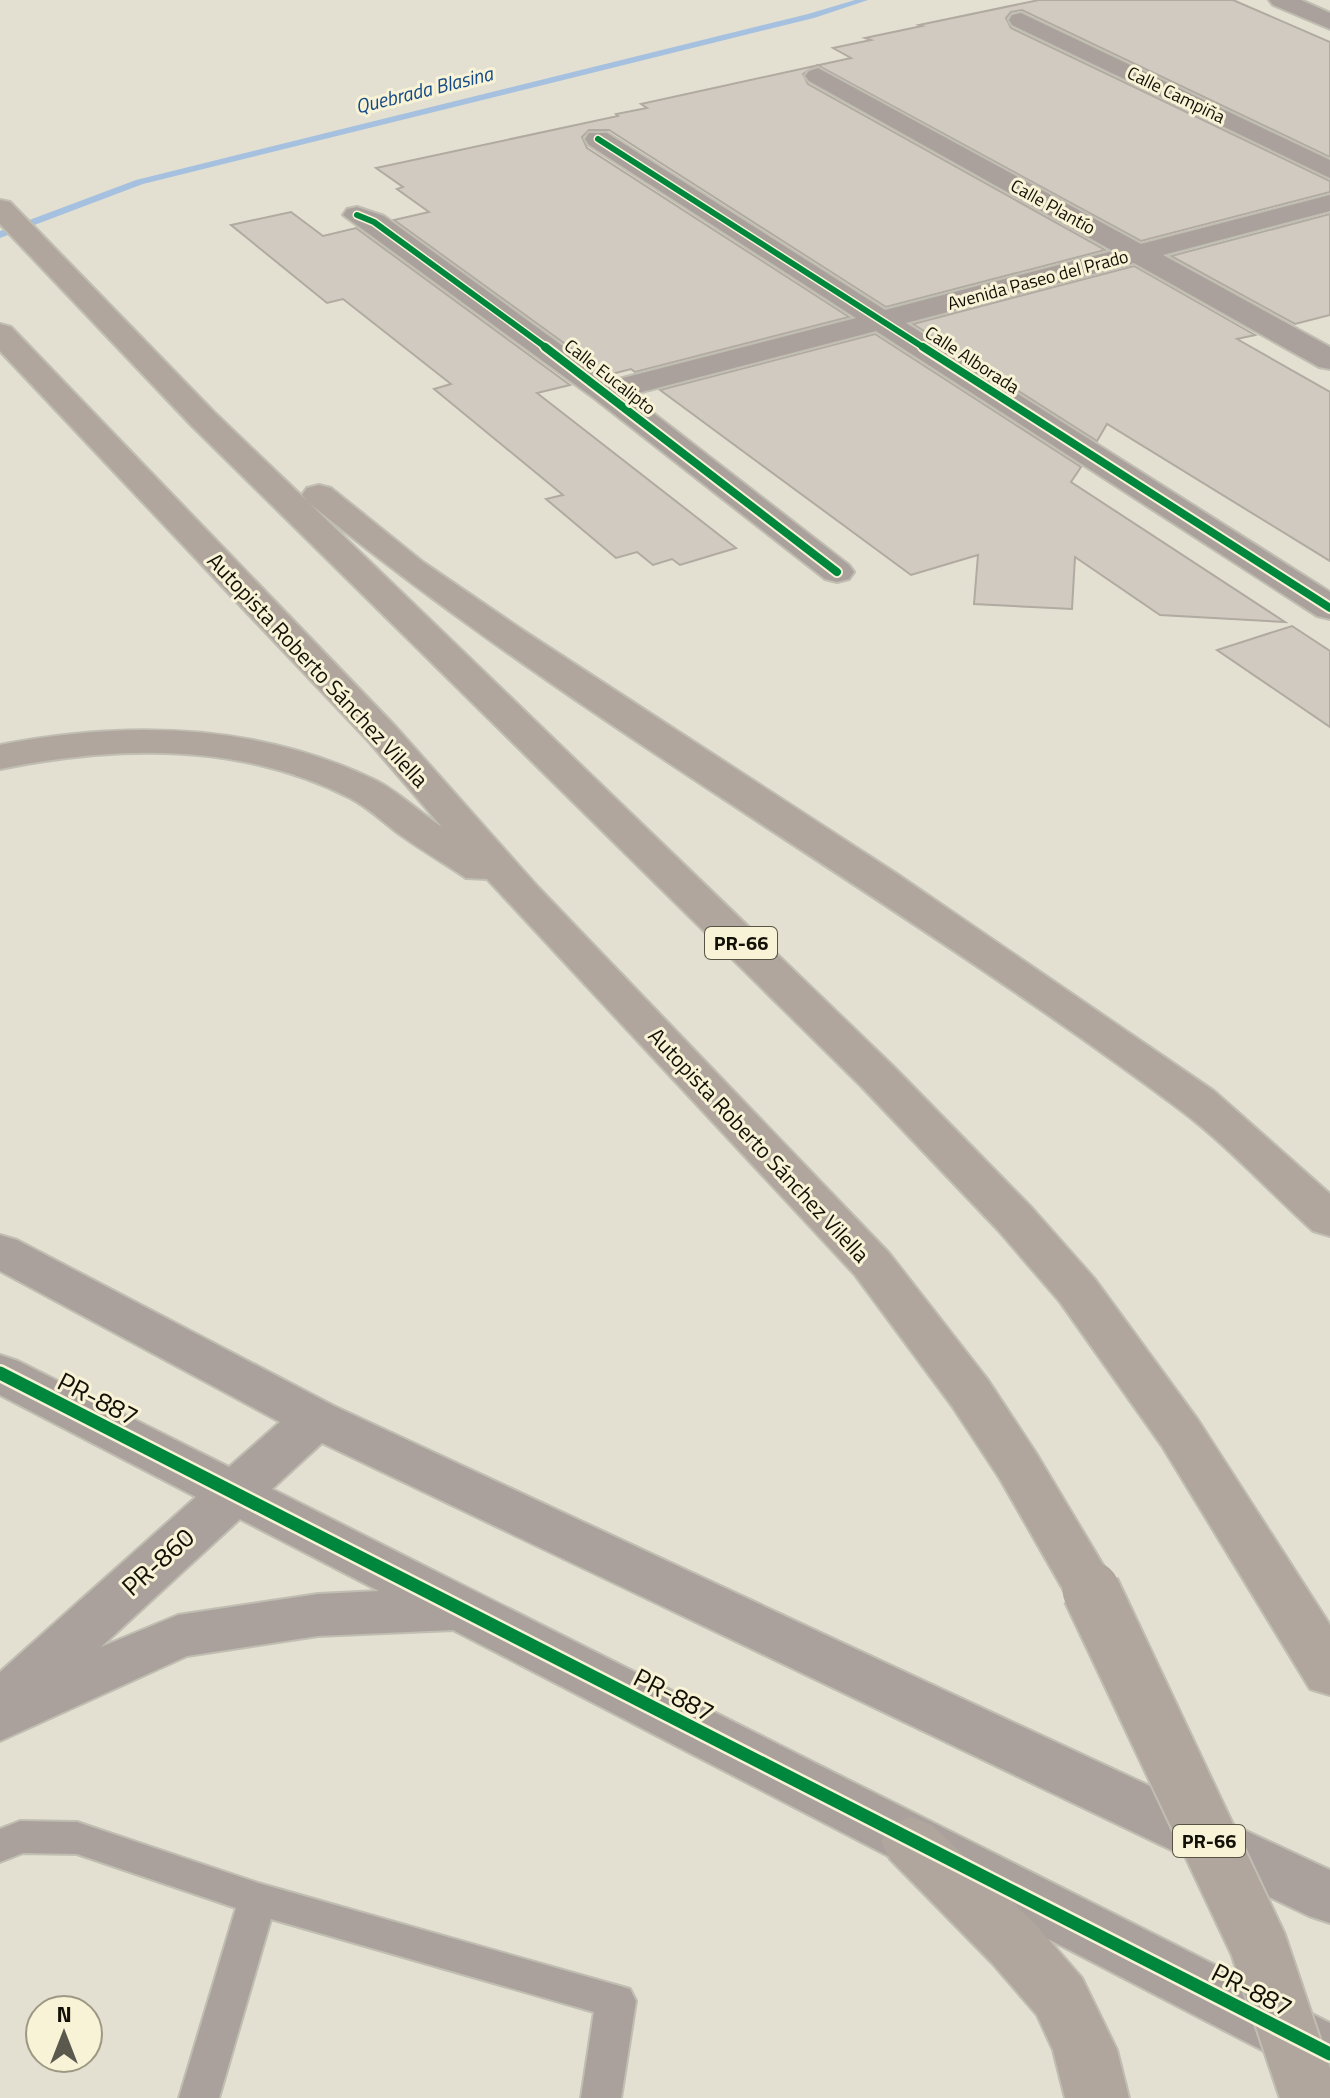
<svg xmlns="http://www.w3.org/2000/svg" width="1330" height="2098" font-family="'Titillium Web',sans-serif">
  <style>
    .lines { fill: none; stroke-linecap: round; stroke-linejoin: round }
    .stream { fill: #a6c1e0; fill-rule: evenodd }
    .building { fill: #d1cac1; stroke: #b0aaa1; stroke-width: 2 }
    .service-casing { stroke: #c0beb2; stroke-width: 4 }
    .minor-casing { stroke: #c0beb2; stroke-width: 4 }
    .tertiary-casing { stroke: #c0beb2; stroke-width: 4 }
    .motorway-casing { stroke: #c0beb2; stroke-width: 4 }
    .service { fill: #aba19c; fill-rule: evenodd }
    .minor { fill: #aba19c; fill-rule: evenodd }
    .tertiary { fill: #aba19c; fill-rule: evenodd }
    .motorway { fill: #b0a69e; fill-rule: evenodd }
    .motorway-bridge-casing { stroke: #c0beb2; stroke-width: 61; stroke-linecap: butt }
    .motorway-bridge { stroke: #b0a69e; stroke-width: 57 }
    .cycleway-far2-casing { stroke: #f8f3d6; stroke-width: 9 }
    .cycleway-far1-casing { stroke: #f8f3d6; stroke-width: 12 }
    .cycleway-casing { stroke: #f8f3d6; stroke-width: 18 }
    .cycleway-far2 { stroke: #00873e; stroke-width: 6 }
    .cycleway-far1 { stroke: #00873e; stroke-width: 8 }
    .cycleway { stroke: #00873e; stroke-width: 13 }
    .labels { text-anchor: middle; stroke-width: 6; stroke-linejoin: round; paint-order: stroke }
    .far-street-label { font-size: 18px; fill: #121007; stroke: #f8f3d6 }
    .far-water-label { font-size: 20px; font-style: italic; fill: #144a87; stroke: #f8f3d6 }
    .shield { fill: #f8f3d6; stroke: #575445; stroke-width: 2 }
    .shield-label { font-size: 20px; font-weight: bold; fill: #121007 }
    .street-label { font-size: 22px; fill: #121007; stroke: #f8f3d6 }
    .near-street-label { font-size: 26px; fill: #121007; stroke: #f8f3d6 }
  </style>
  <rect width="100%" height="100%" fill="#e3e0d1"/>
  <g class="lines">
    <polygon class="stream" points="855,0 868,0 814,18 143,184 0,238 0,231 136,180 808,14"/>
  </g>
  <g class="building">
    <polygon points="1039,0 1233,0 1330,42 1330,157 1022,10 1011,12 1006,18 1011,28 1330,181 1330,192 1141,241 817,65 803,74 808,84 1105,250 886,307 609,130 589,130 582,137 587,148 849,317 635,372 631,369 608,375 394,220 429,212 397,189 403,187 376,168 618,116 616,114 647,108 641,104 851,58 833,48 871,40 865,38 922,26 919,25"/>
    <polygon points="291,212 323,236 356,228 570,385 537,393 736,548 680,565 672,559 653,565 637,552 616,558 546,499 563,495 434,389 451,384 343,299 327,303 231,225"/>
    <polygon points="1330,214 1330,315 1295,324 1171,256"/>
    <polygon points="1134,266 1255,335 1237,339 1330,392 1330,561 1107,424 1097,441 913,324"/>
    <polygon points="875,334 1081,467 1071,482 1285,622 1160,615 1075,557 1072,609 974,604 978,555 911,575 660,390"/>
    <polygon points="1292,626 1330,651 1330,727 1217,650"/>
  </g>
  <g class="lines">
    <defs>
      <polygon id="service" points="20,1821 77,1822 258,1883 630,1989 636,2001 621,2098 581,2098 594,2012 271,1919 219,2098 179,2098 236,1908 77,1854 23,1853 0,1862 0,1829"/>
      <g id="minor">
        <polygon points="1269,0 1301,0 1330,13 1330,29 1273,5"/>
        <polygon points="1021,13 1330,160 1330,178 1012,25 1009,20 1012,15"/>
        <polygon points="818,68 1141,244 1330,195 1330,211 1163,255 1330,347 1330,369 1319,367 1134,263 906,323 1330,592 1330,619 1317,616 876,331 630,395 849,565 854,572 849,579 837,582 825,579 595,399 343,215 347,209 357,207 384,216 611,381 856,318 589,145 585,139 589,133 607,133 885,310 1113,251 809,81 805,76 809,71"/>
      </g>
      <path id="tertiary" d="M0,1235L17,1240L334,1406L1330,1870V1923L1309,1916L322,1443L272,1489L1330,2023V2082L1308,2074L453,1630L318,1636L187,1656L0,1741V1672L196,1497L0,1395V1355L18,1361L229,1467L280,1422L0,1271ZM240,1519L379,1591L318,1594L178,1615L101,1647Z"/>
      <g id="motorway">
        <path d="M0,200L10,202L214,412L307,501L302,495L307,488L319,485L331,488L423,562L524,631L897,874L1214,1091L1330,1194V1236L1313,1231C1269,1191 1227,1145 1179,1109C896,897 584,727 309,503L893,1066L1032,1208L1094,1278L1198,1420L1330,1625V1695L1310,1689L1162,1446L1060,1302L998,1230L861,1086L192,426L0,224Z"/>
        <path d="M0,324L11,327L396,727L538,887L889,1253L988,1380L1036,1453L1118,1590L1110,1605L1091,1611L1072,1605L1000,1479L952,1406L855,1275L487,879L466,878C444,863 421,850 399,834C383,822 369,808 350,798C240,742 118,745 0,769V745C128,720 258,723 377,781C400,793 420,813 442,827L370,743L0,351Z"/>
        <polygon points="911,1817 932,1825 1036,1925 1082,1978 1117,2050 1129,2098 1065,2098 1053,2050 1037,2015 992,1963 890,1859 881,1842 890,1825"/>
      </g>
    </defs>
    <use href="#service" class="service-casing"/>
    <use href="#minor" class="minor-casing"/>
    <use href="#tertiary" class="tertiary-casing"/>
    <use href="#motorway" class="motorway-casing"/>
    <use href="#service" class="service"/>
    <use href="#minor" class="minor"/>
    <use href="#tertiary" class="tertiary"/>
    <use href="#motorway" class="motorway"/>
    <defs>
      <polyline id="motorway-bridge" points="1091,1590 1258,1944 1310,2098"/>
    </defs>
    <use href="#motorway-bridge" class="motorway-bridge-casing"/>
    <use href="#motorway-bridge" class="motorway-bridge"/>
    <defs>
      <g id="cycleway-far2">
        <polyline points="598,139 926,349"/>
        <polyline points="357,215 374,222 548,349"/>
      </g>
      <g id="cycleway-far1">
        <polyline points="545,347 837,572"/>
        <polyline points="923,347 1330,608"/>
      </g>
      <polyline id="cycleway" points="0,1373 1330,2054"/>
    </defs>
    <use href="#cycleway-far2" class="cycleway-far2-casing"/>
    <use href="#cycleway-far1" class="cycleway-far1-casing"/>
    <use href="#cycleway" class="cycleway-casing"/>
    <use href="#cycleway-far2" class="cycleway-far2"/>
    <use href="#cycleway-far1" class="cycleway-far1"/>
    <use href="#cycleway" class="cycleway"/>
  </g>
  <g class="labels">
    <g class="far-street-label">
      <text transform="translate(1176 95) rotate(26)" y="6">Calle Campiña</text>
      <text transform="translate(1053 207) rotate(29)" y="6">Calle Plantío</text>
      <text transform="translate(1038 280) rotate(-15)" y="6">Avenida Paseo del Prado</text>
      <text transform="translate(972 360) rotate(33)" y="6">Calle Alborada</text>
      <text transform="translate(610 377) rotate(38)" y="6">Calle Eucalipto</text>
    </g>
    <g class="far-water-label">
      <text transform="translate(424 90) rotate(-14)" y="7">Quebrada Blasina</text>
    </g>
    <g class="shield">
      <rect x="705" y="927" width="72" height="32" rx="6"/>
      <rect x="1173" y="1825" width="72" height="32" rx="6"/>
    </g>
    <g class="shield-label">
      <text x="741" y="950">PR-66</text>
      <text x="1209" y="1848">PR-66</text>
    </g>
    <g class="street-label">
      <text transform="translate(318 670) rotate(47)" y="8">Autopista Roberto Sánchez Vilella</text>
      <text transform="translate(759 1145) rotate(47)" y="8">Autopista Roberto Sánchez Vilella</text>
    </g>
    <g class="near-street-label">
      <text transform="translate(98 1399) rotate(27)" y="9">PR-887</text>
      <text transform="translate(158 1562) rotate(-42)" y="9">PR-860</text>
      <text transform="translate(674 1695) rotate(27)" y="9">PR-887</text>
      <text transform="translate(1252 1990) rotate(27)" y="9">PR-887</text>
    </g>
  </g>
  <g transform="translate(64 2034)"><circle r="38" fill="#f8f3d6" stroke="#9c9883" stroke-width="2"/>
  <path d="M0-6L14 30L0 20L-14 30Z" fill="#5b594e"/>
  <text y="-12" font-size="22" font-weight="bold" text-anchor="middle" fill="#121007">N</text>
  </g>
</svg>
